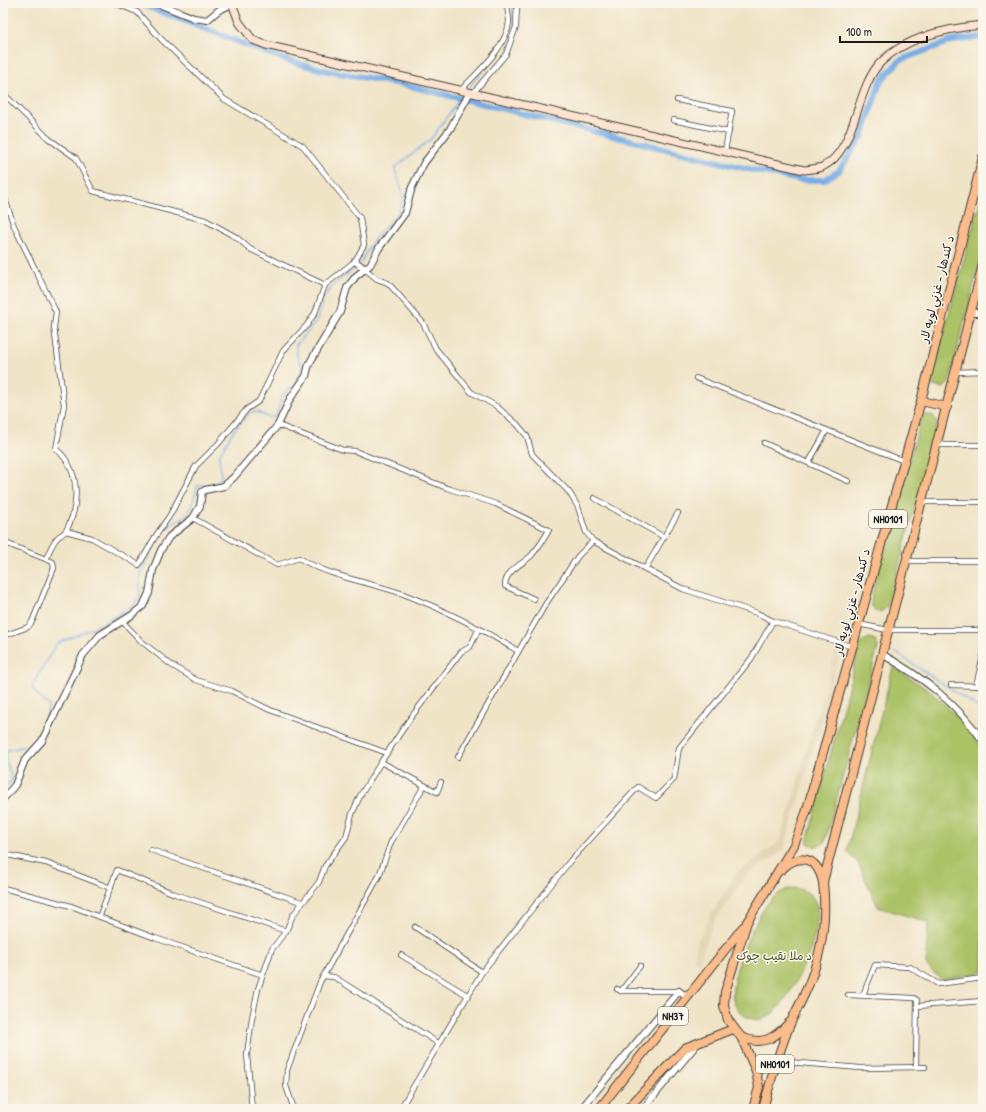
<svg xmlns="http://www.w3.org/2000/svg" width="986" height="1112" font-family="'Patrick Hand','Playpen Sans Arabic',sans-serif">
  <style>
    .built { fill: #e3d6b7 }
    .green { fill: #acc266; stroke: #646f41 }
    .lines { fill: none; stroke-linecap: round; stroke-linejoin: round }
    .stream { stroke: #79ade6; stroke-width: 1.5 }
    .canal { stroke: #79ade6; stroke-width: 6 }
    .minor-casing { stroke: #3c3a36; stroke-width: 6 }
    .tertiary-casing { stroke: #3c3a36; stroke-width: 8 }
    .secondary-casing { stroke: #3c3a36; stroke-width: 9 }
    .trunk-casing { stroke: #3c3a36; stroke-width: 10 }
    .minor { stroke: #fff; stroke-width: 4.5 }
    .tertiary { stroke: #fff; stroke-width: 6 }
    .secondary { stroke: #fde4d1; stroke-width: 7 }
    .trunk { stroke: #fabc8b; stroke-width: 8 }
    .labels { text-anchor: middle; stroke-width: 3; stroke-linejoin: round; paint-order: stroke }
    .shield { fill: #fbf7ec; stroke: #5f5e5a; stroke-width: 1 }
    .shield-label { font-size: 11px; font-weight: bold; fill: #1c1c1c }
    .street-label { font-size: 12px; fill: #1c1c1c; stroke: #fbf7ec }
    .park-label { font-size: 12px; fill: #4e5636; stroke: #fbf7ec }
  </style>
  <rect width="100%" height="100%" fill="#fbf7ec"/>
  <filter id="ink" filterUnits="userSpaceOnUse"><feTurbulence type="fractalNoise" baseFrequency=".025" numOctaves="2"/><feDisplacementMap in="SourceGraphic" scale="8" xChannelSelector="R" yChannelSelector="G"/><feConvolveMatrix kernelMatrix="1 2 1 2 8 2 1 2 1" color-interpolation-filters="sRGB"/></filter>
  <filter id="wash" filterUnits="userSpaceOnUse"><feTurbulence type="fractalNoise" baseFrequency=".012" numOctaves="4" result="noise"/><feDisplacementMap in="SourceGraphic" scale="16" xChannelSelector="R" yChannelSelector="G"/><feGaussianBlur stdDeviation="0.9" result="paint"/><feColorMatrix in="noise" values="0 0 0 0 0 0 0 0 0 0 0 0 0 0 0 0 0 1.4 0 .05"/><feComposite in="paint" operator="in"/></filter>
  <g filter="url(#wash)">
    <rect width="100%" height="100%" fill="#f0e4c7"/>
    <polygon class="built" points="837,646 843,648 785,847 777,855 748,874 713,923 699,963 694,959 696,945 708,920 735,874 780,841"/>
    <g class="green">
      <polygon points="983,190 983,249 949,382 944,388 933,386 931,380"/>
      <path d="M924,415H933L937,423L888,606L884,610L878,612C870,608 871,603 872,594L921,419Z"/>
      <path d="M870,638L875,640L878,647L825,842C818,847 815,848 808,843V838L860,644L864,640Z"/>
      <polygon points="893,667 931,692 963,722 983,749 983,972 942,980 926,965 928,922 878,907 858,863 847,851"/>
      <path d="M793,888C802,889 810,892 815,901C828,925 790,1008 765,1018C758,1021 751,1019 745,1016C739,1012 734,1006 733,999C729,977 755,917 770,901C777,894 783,890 793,888Z"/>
    </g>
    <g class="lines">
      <g class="stream">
        <polyline points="509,30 513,22 511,3"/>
        <polyline points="469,87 483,70"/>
        <path d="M361,263C364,256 368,248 373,241C383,226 400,218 403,198C404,186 396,179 395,168L431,139L462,96"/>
        <polyline points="895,652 979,708"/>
        <path d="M3,789L12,780L5,757L7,750C16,748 24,748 32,743C39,739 47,715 49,706L36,694L32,686L56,644L104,623L133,606L140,597V574L164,529L184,517L192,507L197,486L216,483L221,477L219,455L234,430L250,412H257L270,418L276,416L282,395L295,385L303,368L297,356L296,345L317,321L322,300L334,284L358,266"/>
      </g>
      <polyline class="canal" points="138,3 286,60 323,70 406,85 739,167 800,180 824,180 839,171 862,136 880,82 900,60 952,41 983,37"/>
    </g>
  </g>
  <g filter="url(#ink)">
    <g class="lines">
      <defs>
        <g id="minor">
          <path d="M461,90C478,71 506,49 509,22C509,16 507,9 507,3"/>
          <polyline points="3,93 49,139 76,158 93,191 205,220 236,237 250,249 325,285"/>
          <polyline points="473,93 506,54 516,27 517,3"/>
          <polyline points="677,100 732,111 725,151"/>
          <polyline points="673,120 729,132"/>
          <path d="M3,193L14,226L56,312L54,327L64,405L56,449C80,469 80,503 67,529C65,533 61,535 58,537C52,543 49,552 46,559"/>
          <polyline points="365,269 377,279 388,283 397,293 423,323 436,349 471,392 496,406 517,424 527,436 532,454 569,492 578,507 586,532 593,541 683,589 757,613 773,621 853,647"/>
          <polyline points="956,372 983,371"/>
          <polyline points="696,378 904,461"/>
          <path d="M278,425L343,450L355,451L447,488L496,504L549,530C544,539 538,548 531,556C521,565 505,571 505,586L534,599"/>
          <polyline points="764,443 848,481"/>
          <polyline points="937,445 983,445"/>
          <polyline points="809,462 827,430"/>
          <polyline points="594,498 664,537"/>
          <polyline points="921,502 983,502"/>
          <path d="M193,518L277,565L299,558C332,578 370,582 406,595C445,610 482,629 518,651"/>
          <polyline points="66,531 92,538 139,565 155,537 170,515 196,466 218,444 247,409 259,401 283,351 307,325 315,313 325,285 355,261 364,245 360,218 303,146 224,99 161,39 137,12 115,3"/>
          <polyline points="3,542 53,562 54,568 32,622 28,627 9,634"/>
          <polyline points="907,561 983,561"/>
          <polyline points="645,569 678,513"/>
          <polyline points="122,621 141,641 170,664 196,680 232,691 270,710 387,753"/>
          <polyline points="858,624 888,630 983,630"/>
          <polyline points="951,685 983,686"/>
          <polyline points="976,686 983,656"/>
          <polyline points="458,757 545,605 578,556 593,541"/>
          <polyline points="381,762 437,792 441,782"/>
          <polyline points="151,850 301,902"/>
          <polyline points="3,854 46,863 111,888"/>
          <polyline points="3,888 71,906 155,938 263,975"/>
          <polyline points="100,915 117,870 175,894 286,931"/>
          <polyline points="415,927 482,972"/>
          <polyline points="401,955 467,995"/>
          <polyline points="324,976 334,977 438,1043"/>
          <polyline points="617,989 621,991 679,991"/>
          <polyline points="621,991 640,966"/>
          <polyline points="848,995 914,998 917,1000 916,1067"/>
          <polyline points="863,995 875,965 910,967 938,984 983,978"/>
          <polyline points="918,1006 983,1001"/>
          <polyline points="776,1061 860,1068 925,1067"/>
          <polyline points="252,1109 247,1054 252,1018 258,989 272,949 286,931 293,915 319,882 325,866 346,837 352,814 360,796 381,762 409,720 461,652 470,647 479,628"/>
          <polyline points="294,1109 286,1086 287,1070 320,982 379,876 391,842 424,786"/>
          <polyline points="400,1109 482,972 570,861 638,787 656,798 674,779 679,748 751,659 773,621"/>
        </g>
        <g id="tertiary">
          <polyline points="156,3 194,18 207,20 219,10 232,4"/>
          <polyline points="355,261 365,269"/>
          <polyline points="971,313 983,313"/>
          <path d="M882,654C923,678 955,701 983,741"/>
          <polyline points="3,799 15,785 25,760 42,741 83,655 100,635 132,615 143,606 149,593 153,570 161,550 169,537 193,518 200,506 202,492 205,490 224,486 234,477 278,425 290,399 306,376 309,364 340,312 347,288 356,276 370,265 379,248 405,213 412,187 424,163 450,129 470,92"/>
          <polyline points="581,1109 679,991 684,995 691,992"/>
          <polyline points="643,1109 697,1044"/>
        </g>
        <path id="secondary" d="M232,3L239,22L253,40L266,45L804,170C810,169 817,169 822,167C857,151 855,88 881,62C907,36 948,28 983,25"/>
        <g id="trunk">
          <polyline points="921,401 947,407"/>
          <path d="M781,870C799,852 817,857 823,882"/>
          <path d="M741,1037C762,1046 774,1039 789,1023"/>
          <polyline points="599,1109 743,927"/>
          <polyline points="627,1109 685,1048 733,1029"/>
          <polyline points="753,1109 759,1087 756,1071 741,1037 728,1020 724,1006 725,992 747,922 794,845 806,813 921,401 983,157"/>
          <path d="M763,1109C771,1079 779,1050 791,1022C795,1013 800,1004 804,995C821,960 827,920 823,882L983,265"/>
        </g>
      </defs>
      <use href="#minor" class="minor-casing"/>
      <use href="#tertiary" class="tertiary-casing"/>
      <use href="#secondary" class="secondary-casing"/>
      <use href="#trunk" class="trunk-casing"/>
      <use href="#minor" class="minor"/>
      <use href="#tertiary" class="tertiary"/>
      <use href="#secondary" class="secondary"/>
      <use href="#trunk" class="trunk"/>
    </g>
  </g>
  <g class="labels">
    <g class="shield">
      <rect x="869" y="510" width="38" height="18" rx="3"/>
      <rect x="658" y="1007" width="30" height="18" rx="3"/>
      <rect x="756" y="1055" width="38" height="18" rx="3"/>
    </g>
    <g class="shield-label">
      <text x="888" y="523">NH0101</text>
      <text x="673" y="1020">NH37</text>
      <text x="775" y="1068">NH0101</text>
    </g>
    <g class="street-label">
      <text transform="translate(937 289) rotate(-76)" y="4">د کندهار - غزني لويه لار</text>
      <text transform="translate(852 602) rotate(-75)" y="4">د کندهار - غزني لويه لار</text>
    </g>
    <g class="park-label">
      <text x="774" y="960">د ملا نقيب چوک</text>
    </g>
  </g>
  <rect width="986" height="1112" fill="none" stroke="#fbf7ec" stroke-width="16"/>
  <path d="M840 36v6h87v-6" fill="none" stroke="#1c1c1c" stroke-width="2"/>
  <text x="846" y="36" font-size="12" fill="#1c1c1c" stroke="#fbf7ec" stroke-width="3" paint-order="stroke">100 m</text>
</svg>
